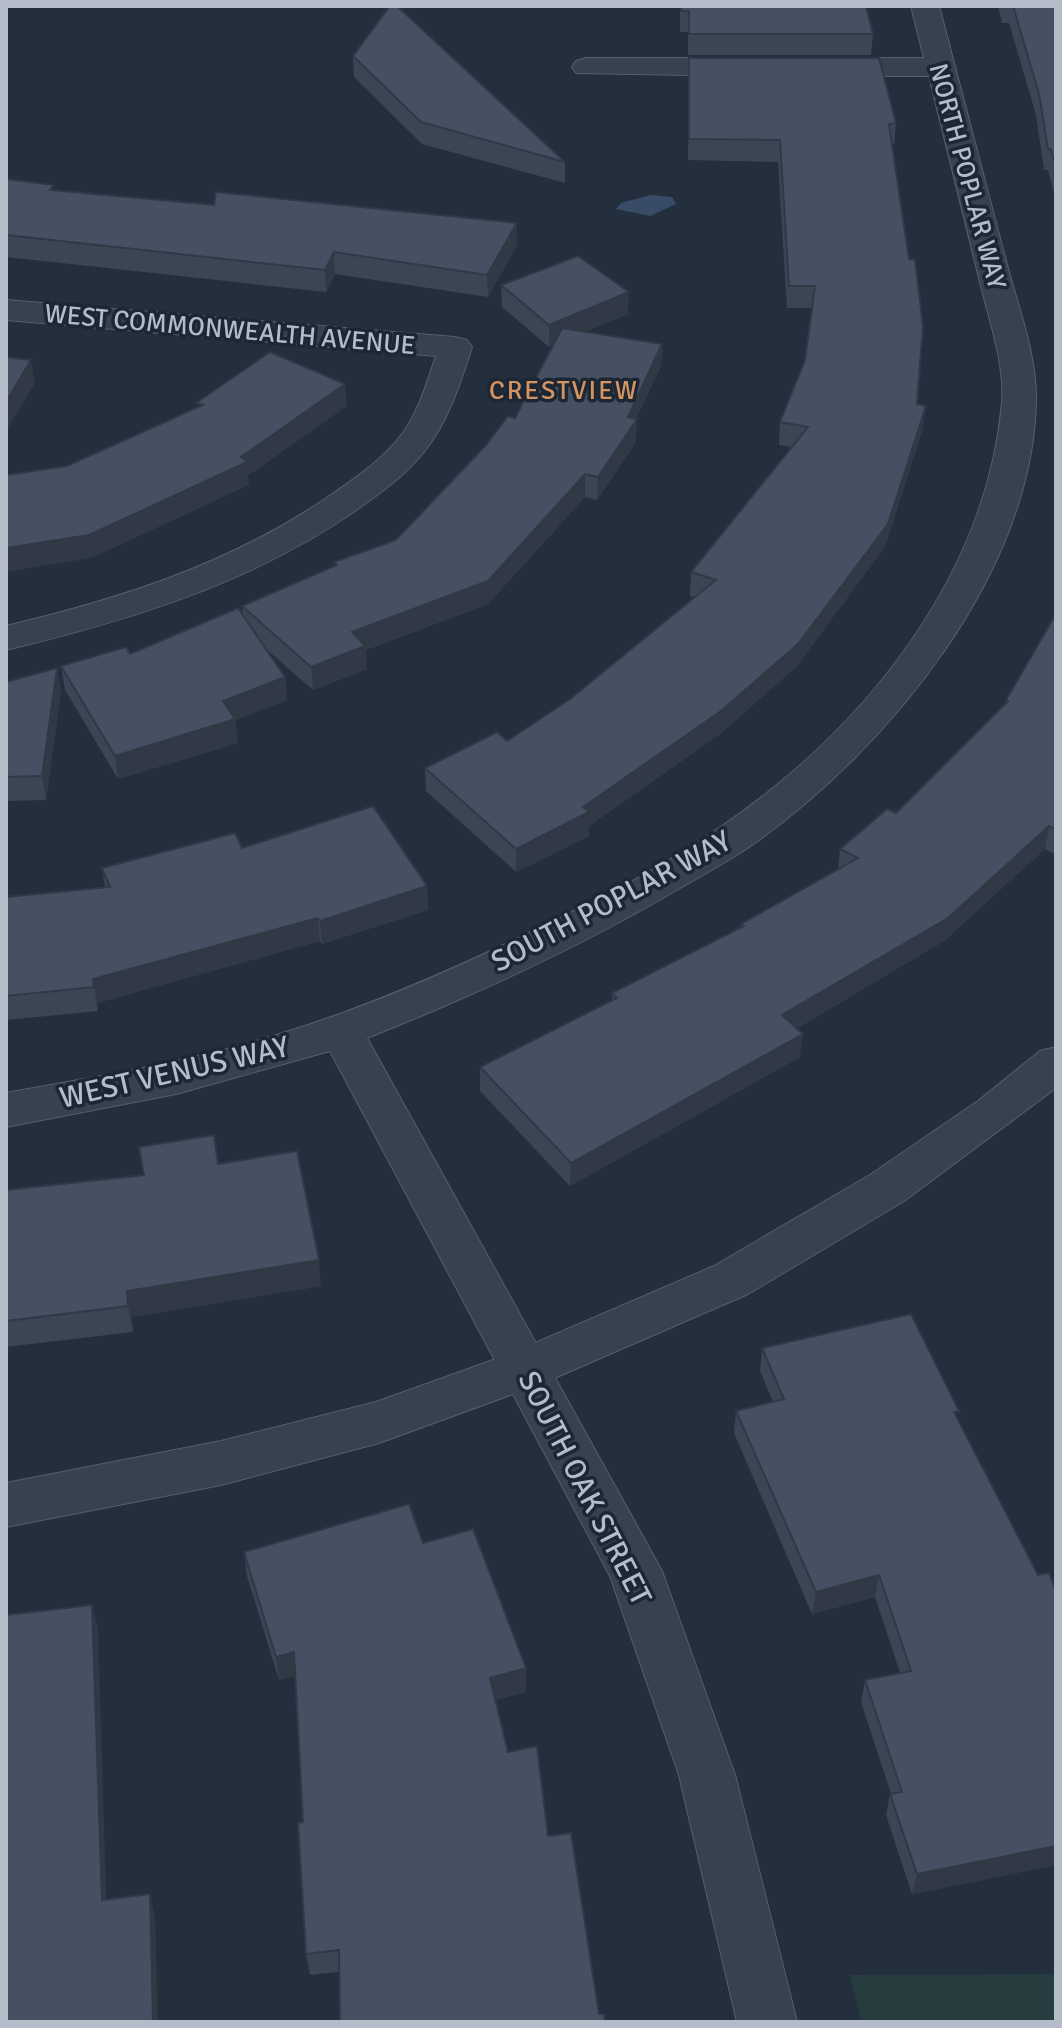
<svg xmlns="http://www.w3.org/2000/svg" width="1062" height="2028" font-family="Signika,sans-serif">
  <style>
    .green { fill: #263c3f }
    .water { fill: #394c67 }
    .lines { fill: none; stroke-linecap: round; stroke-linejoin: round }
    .minor-casing { stroke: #565f6c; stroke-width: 2 }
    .tertiary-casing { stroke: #565f6c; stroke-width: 2 }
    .minor { fill: #38414e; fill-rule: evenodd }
    .tertiary { fill: #38414e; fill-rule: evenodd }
    .wall { fill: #3b4654 }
    .shaded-wall { fill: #303945 }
    .building { fill: #455162; stroke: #303945; stroke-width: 2 }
    .labels { text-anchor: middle; stroke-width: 7; stroke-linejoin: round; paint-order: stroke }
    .far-street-label { font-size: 26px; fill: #b4bcc9; stroke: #1d2633 }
    .far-neighbourhood-label { font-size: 26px; letter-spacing: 2px; fill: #d59563; stroke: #1d2633 }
    .street-label { font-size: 30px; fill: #b4bcc9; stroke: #1d2633 }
  </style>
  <rect width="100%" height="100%" fill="#242f3e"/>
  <polygon class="green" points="1056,1974 1056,2022 861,2022 850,1975"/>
  <polygon class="water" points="650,195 672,197 676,204 650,216 616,209 621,203"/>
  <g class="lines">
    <defs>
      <g id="minor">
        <path d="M911,6H939C961,91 984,176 1006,261C1017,304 1036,352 1036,397C1035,571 888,749 752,845C729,861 704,874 680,888C580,947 475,995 367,1038L662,1571L735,1775L797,2022H737L679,1775L610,1576L330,1051L176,1094L6,1127V1093C100,1076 195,1061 286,1032C364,1008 440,975 514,940C584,907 658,871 722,826C864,729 986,578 1002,403C1005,363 989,320 980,282C963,213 946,144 929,76H822L812,73L808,67L812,61L822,58H924Z"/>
        <polygon points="586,58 749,58 759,61 763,67 759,73 749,76 576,73 572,67 576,61"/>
        <path d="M6,300L455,337L467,340L472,347C460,384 449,420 424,452C405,476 379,494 355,511C249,584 130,620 6,650V626C120,599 230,564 328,497C354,479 383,460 402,434C419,411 427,382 436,356L6,320Z"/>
      </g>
      <polygon id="tertiary" points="1056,1047 1056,1088 904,1201 748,1294 543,1383 379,1443 221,1485 6,1527 6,1483 221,1441 376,1402 507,1355 714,1266 870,1175 978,1101 1040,1051"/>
    </defs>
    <use href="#minor" class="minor-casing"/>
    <use href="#tertiary" class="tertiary-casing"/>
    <use href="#minor" class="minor"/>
    <use href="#tertiary" class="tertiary"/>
  </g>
  <g class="wall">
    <polygon points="680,6 866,6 873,34 871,55 688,55 688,32 680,32"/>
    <polygon points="998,6 1056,6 1056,201 1048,170 1044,170 1036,115 1009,23 1002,23"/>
    <polygon points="353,56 565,162 565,183 422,144 354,77"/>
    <polygon points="689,58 896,123 894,145 892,145 917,404 923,428 885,547 796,667 720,734 589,826 589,836 516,872 426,791 425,768 507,741 570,699 695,597 690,596 691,572 792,447 779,445 780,422 805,360 812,308 787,308 778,162 688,160"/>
    <polygon points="6,179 54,190 517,245 488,297 335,274 326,292 6,257"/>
    <polygon points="501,285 628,314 585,332 662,344 661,366 636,419 636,442 597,500 585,497 488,604 366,650 367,669 313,690 265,648 285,677 287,700 235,720 238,743 118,779 65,690 61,666 130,654 243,615 242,606 335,566 334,562 396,540 515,418 553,345 549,347 502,307"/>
    <polygon points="1056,614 1056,855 1045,849 944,941 797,1028 800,1057 570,1186 480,1091 480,1067 612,1000 612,993 740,928 741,924 838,870 840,849 896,813 1005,704 1006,700"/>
    <polygon points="57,668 61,691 46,800 6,801 6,682"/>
    <polygon points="242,848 427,886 428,910 322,944 320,941 97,1003 98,1011 6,1020 6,897 105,887 102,868"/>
    <polygon points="218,1164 321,1286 132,1317 133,1332 6,1347 6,1190 144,1175"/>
    <polygon points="762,1348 957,1419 1038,1575 1056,1591 1056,1865 912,1894 886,1815 890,1794 891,1794 861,1702 865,1680 900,1673 875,1597 812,1614 734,1433 736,1411 773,1402 760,1371"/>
    <polygon points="423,1543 526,1668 526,1692 495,1700 508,1752 548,1836 599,2014 605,2022 339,1972 310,1975 306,1954 303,1822 295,1676 279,1680 247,1576 244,1552"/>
  </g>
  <g class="shaded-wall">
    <polygon points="517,223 517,245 488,297 487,275"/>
    <polygon points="334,252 335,274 326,292 325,270"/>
    <polygon points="629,292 628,314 549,347 549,325"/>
    <polygon points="662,344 661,366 635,421 637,419 636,442 597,500 598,477"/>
    <polygon points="31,360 35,383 6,431 6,402"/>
    <polygon points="345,384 347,406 248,476 249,485 92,558 6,572 6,548 241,457"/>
    <polygon points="926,406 923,428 885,547 796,667 720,734 589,826 589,836 516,872 516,849 583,807"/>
    <polygon points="585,474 585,497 488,604 366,650 367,669 313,690 311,667 352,632"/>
    <polygon points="57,668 61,691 46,800 42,776"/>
    <polygon points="285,677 287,700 235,720 238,743 118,779 115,756 223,701"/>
    <polygon points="1049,826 1045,849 944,941 780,1039 782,1015"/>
    <polygon points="427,886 428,910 322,944 320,921"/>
    <polygon points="318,918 320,941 97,1003 98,1011 93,979"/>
    <polygon points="803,1034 800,1057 570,1186 571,1163"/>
    <polygon points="319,1260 321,1286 132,1317 133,1332 128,1306 127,1291"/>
    <polygon points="879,1575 875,1597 812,1614 816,1592"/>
    <polygon points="92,1605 98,1629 107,1922 102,1900"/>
    <polygon points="294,1652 297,1675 279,1680 276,1657"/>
    <polygon points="526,1668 526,1692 491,1701 490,1678"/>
    <polygon points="1056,1846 1056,1865 912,1894 917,1874"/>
    <polygon points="150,1894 155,1917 158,2022 153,2022"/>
  </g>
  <g class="building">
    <polygon points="390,6 397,6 565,162 421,122 353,56"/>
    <polygon points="681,6 866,6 873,34 689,34 689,11 681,11"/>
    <polygon points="1013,6 1056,6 1056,167 1051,149 1048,149 1039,94"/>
    <polygon points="689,58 879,58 896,123 889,124 909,259 915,260 923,326 917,404 926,406 888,524 798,644 721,711 583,807 589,812 516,849 425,768 497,732 507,741 570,699 716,580 691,572 808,427 780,422 805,360 815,286 789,286 780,140 689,139"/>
    <polygon points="6,179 54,185 50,190 214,205 216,192 517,223 487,275 334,252 325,270 6,235"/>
    <polygon points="578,256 629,292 549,325 501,285"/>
    <polygon points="562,328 662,344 628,417 637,419 598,477 585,474 488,581 352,632 365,646 311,667 242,606 337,565 334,562 396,540 486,445 508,416 515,418"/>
    <polygon points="270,352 345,384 241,457 247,462 89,535 6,548 6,475 67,466 203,405 196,403"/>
    <polygon points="6,357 31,360 6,402"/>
    <polygon points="238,608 285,677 223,701 235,719 115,756 61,666 126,647 130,654"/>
    <polygon points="1056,614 1056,829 1049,826 948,918 782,1015 803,1034 571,1163 480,1067 617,998 612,993 744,926 741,924 858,858 840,849 887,809 896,813 1008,701 1006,700"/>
    <polygon points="57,668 42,776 6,777 6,682"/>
    <polygon points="373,806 427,886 320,921 318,918 93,979 94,987 6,996 6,897 110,887 102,868 235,833 242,848"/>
    <polygon points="214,1135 218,1164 297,1151 319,1260 127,1291 128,1306 6,1321 6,1190 144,1175 139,1147"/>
    <polygon points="911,1314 959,1411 954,1412 1038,1575 1049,1573 1056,1591 1056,1846 917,1874 890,1794 902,1792 865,1680 911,1671 879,1575 816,1592 736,1411 784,1399 762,1348"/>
    <polygon points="409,1504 423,1543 473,1529 526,1668 490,1678 508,1752 537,1746 548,1836 571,1833 599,2014 604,2014 605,2022 340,2022 339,1950 306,1954 298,1823 303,1822 294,1652 276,1657 244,1552"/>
    <polygon points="92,1605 102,1900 150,1894 153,2022 6,2022 6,1615"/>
  </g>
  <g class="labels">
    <g class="far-street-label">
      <text transform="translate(968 176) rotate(75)" y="9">NORTH POPLAR WAY</text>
      <text transform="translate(230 329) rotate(5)" y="9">WEST COMMONWEALTH AVENUE</text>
    </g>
    <g class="far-neighbourhood-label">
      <text x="564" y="399">CRESTVIEW</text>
    </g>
    <g class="street-label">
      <text transform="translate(611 901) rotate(-28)" y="10">SOUTH POPLAR WAY</text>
      <text transform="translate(174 1072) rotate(-13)" y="10">WEST VENUS WAY</text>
      <text transform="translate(585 1488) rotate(63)" y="10">SOUTH OAK STREET</text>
    </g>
  </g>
  <rect width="1062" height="2028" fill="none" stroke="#b4bcc9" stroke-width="16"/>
</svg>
